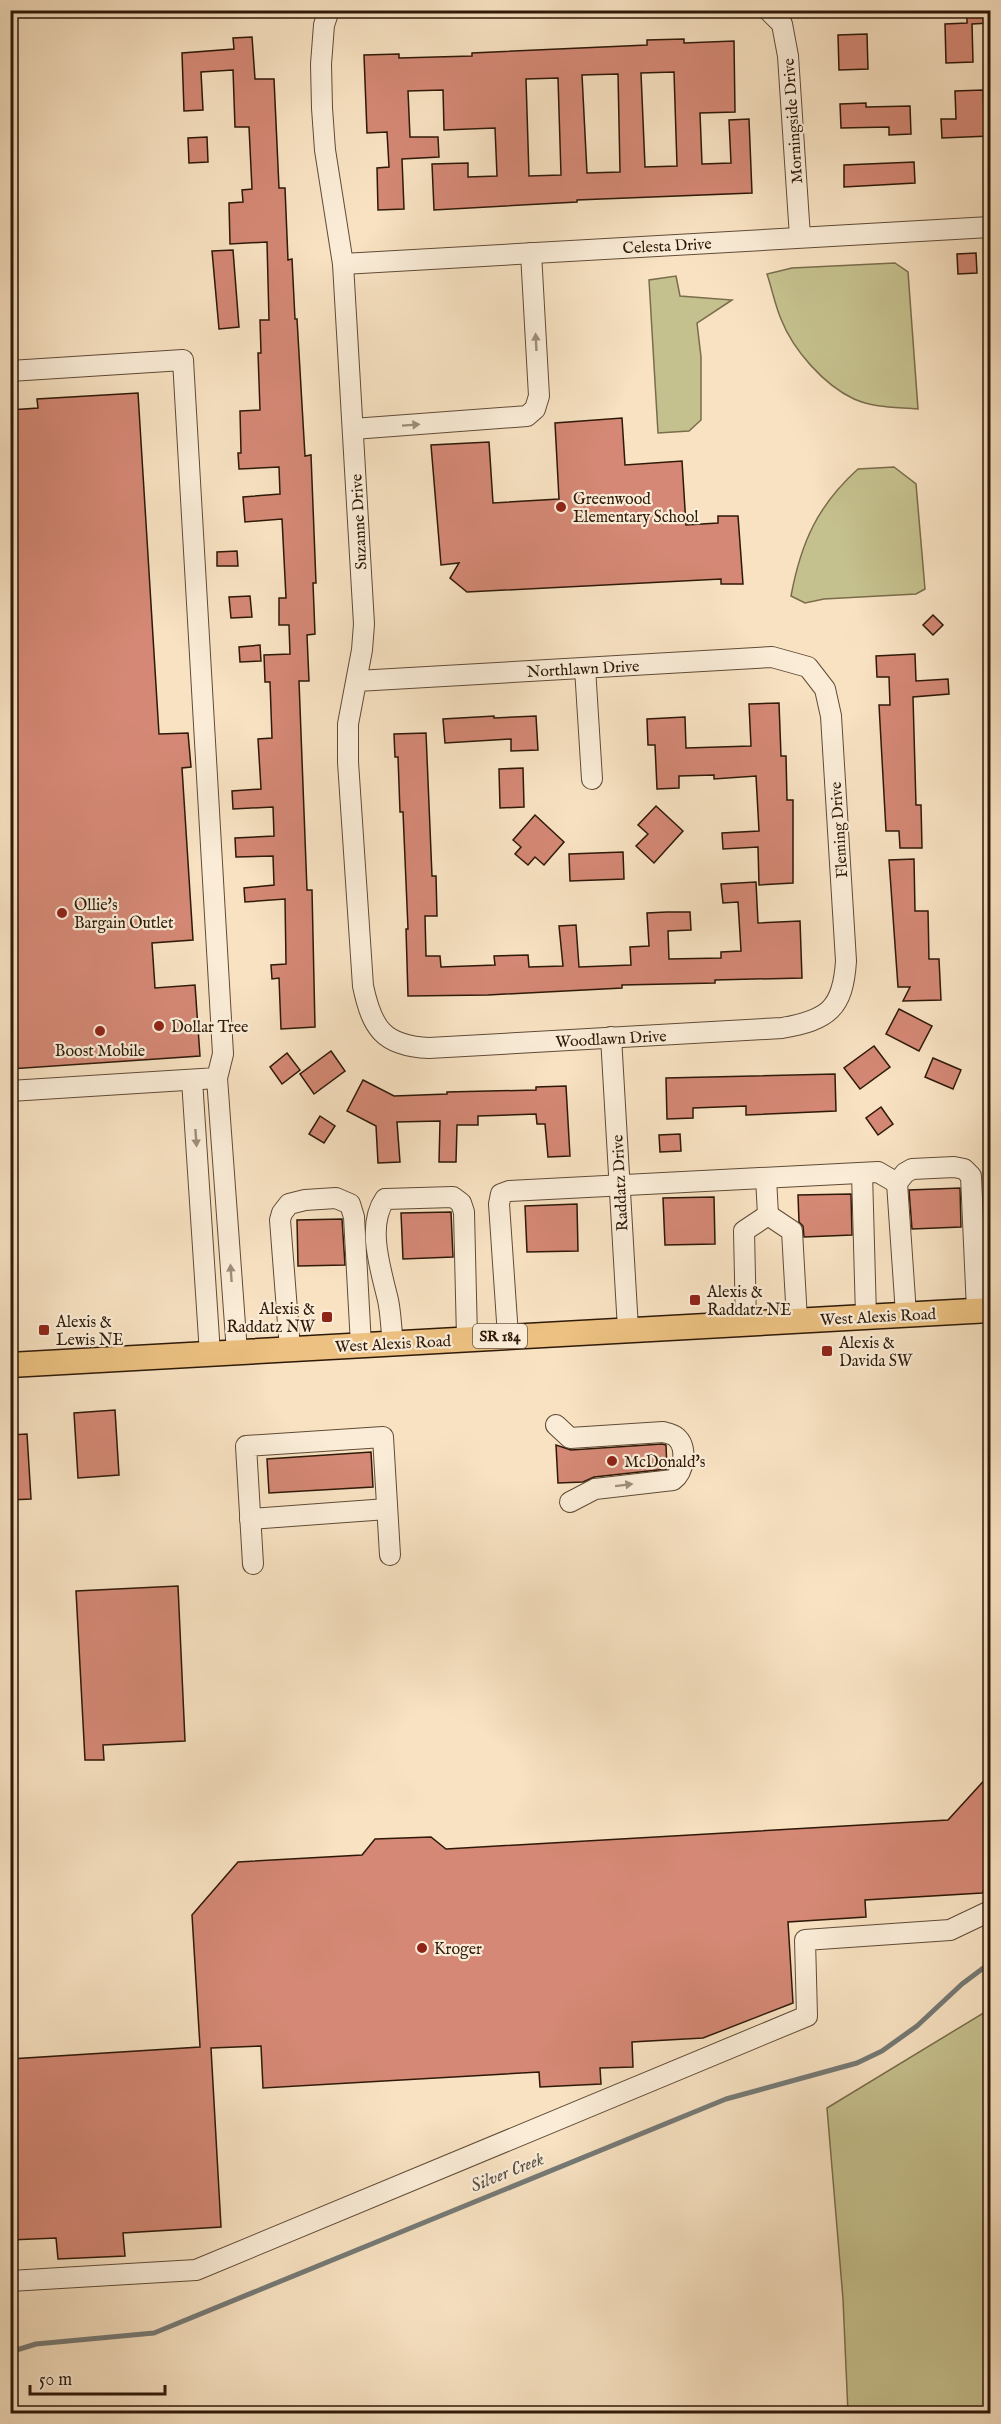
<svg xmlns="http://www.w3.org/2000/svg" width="1001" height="2424" font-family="'IM FELL English',serif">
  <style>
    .green { fill: #c5c18e; stroke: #7a6d4b; stroke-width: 1.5 }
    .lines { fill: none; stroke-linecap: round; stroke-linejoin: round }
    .stream { stroke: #757a76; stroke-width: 5 }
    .building { fill: #d48875; stroke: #2e1908; stroke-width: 1.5; fill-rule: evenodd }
    .minor-casing { stroke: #604b36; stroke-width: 22 }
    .major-casing { stroke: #2e1908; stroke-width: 27 }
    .minor { stroke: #faecd7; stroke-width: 20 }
    .major { stroke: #ecc181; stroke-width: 24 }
    .oneway { fill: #9e8d7a }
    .poi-dot { fill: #8f2418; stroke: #faecd7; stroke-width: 2 }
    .labels { text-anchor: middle; stroke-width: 4.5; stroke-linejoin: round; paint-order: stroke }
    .shield { fill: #faecd7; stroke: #6b5846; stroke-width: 1.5 }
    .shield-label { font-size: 15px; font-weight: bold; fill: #2e1908 }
    .street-label { font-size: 16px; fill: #2e1908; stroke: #faecd7 }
    .poi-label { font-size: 16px; fill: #2e1908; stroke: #faecd7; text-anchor: start }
    .water-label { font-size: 18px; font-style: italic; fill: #575148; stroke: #faecd7 }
  </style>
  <rect width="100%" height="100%" fill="#f8e2c2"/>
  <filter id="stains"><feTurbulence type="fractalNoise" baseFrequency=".00333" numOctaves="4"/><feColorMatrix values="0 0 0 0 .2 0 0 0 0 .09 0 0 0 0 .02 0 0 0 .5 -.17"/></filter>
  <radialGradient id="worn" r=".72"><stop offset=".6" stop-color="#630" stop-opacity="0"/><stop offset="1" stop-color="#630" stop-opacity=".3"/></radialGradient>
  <g class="green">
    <path d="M895,263L908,272L918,409C897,407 874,408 854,399C824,385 793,350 781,319C775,305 772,289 767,274L792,268Z"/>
    <polygon points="676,276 680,296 732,300 697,323 701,357 701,420 689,431 658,433 649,280"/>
    <path d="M894,467L916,484L925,589L916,594L824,599L805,603L791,596C801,542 818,505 858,469Z"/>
    <polygon points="990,2009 990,2410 940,2414 848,2413 843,2299 827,2108"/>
  </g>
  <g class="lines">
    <polyline class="stream" points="10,2352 36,2344 154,2333 726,2099 857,2063 882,2051 917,2026 962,1984 990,1963"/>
  </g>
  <g class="building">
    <polygon points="967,10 990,10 990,23 972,24 973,62 946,63 945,24 967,23"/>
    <polygon points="867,34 868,69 839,70 838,35"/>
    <polygon points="252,37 255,79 274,79 279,188 285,188 288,260 292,259 295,319 297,319 305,456 311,455 316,583 313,583 315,634 307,635 309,681 299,681 307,890 312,890 315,1027 281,1029 279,978 272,979 271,965 286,964 285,899 245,902 244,888 274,885 273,856 236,857 235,838 274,836 273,807 233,809 232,791 261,789 258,739 272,738 270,682 265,682 264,655 290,654 289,625 279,625 279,598 286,598 282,519 245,522 243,497 280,494 279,467 239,469 238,453 241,453 240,411 260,410 258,353 261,353 260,320 269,320 267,242 230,244 229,203 243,202 242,190 252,189 249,127 235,127 233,70 201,72 203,110 184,111 182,53 234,49 233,38"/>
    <path d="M684,39V43L734,41L735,112L700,113L702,164L731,163L729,120L749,119L752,193L577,200V202L434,210L432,164L468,163V177L497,176L495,128L444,130L443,90L408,91L410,137H438L439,157L402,159L404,209L378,210L377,168L389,167L387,132L367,133L364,55L399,54V58L472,56V53L647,45V40ZM674,72L677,166L645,167L641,73ZM618,74L620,172L587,173L582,75ZM558,78L561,175L529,176L526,79Z"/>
    <polygon points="983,90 984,114 990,113 990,136 942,138 941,119 956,119 955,91"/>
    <polygon points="866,103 866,107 910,106 911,134 889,135 889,127 841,128 840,104"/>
    <polygon points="207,137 208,162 189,163 188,138"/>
    <polygon points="914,162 915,183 844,187 844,165"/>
    <polygon points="233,250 239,327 219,329 212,251"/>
    <polygon points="976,253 977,273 958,274 957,254"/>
    <polygon points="138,393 159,734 188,733 191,767 182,768 193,940 152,943 155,988 195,985 200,1056 10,1069 10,410 38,408 37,399"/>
    <polygon points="622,418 625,465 682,461 686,525 718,523 718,516 738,516 743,584 721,584 721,579 467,592 450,578 459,563 441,565 431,445 489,442 493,503 559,499 555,423"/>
    <polygon points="237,551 238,566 217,566 217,552"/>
    <polygon points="250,596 252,617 231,618 229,597"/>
    <polygon points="933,615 943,625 933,635 923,625"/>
    <polygon points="260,645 261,661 240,662 239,647"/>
    <polygon points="915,654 916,681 948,679 949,694 913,697 916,805 921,805 922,848 900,848 899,831 886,831 879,705 890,705 889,677 877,677 876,656"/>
    <polygon points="779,703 781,756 786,756 787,800 793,800 793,883 759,885 758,847 723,849 722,833 759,831 756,776 714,779 714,775 679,776 679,788 657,789 655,745 648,745 647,719 685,717 686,748 751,746 749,704"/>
    <polygon points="494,716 494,718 536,716 538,750 511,751 511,739 445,743 443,719"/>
    <polygon points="426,733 432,876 436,876 437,916 425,916 426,956 440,956 441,967 495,965 494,956 528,955 529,967 563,966 559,926 576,925 579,967 631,965 630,947 649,946 647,913 667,912 690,912 691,930 668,931 669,959 721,958 721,952 741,951 738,902 723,903 721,884 756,882 758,923 800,921 802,978 715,980 715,983 622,985 622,988 488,995 408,996 406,929 408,929 403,812 400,812 398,757 395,757 394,734"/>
    <polygon points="523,768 524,807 500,808 499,769"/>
    <polygon points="656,806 683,831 654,863 636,846 648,834 638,825"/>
    <polygon points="535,815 564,842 544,865 535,857 528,865 515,854 521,847 513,840"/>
    <polygon points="623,852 624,879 570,881 569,854"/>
    <polygon points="914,859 915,911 928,911 929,959 939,959 941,1000 903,1001 910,987 898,987 889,860"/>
    <polygon points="899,1009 932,1026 919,1051 886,1034"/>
    <polygon points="874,1046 890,1067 860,1089 844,1068"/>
    <polygon points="331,1051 345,1071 314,1094 300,1074"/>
    <polygon points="287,1053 300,1070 282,1084 270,1067"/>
    <polygon points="933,1058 961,1070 953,1089 925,1077"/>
    <polygon points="835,1074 836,1111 746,1115 746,1106 693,1108 693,1118 667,1119 666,1078"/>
    <polygon points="363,1080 394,1096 447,1094 447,1092 536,1090 536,1087 566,1086 570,1156 548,1157 545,1124 537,1124 536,1114 478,1116 478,1125 457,1125 456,1162 439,1162 440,1121 397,1122 400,1162 378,1163 376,1126 347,1111"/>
    <polygon points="881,1107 893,1124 878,1135 866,1118"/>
    <polygon points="320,1116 335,1126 324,1143 309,1134"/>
    <polygon points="680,1134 681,1151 660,1152 659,1135"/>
    <polygon points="960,1188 961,1227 912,1229 909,1190"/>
    <polygon points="851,1194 852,1235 804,1237 803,1226 799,1222 798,1195"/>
    <polygon points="714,1197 715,1244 665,1245 663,1198"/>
    <polygon points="577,1204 578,1251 527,1252 525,1206"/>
    <polygon points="451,1212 453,1257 403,1259 401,1213"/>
    <polygon points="342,1219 345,1265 298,1266 297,1220"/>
    <polygon points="115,1410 119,1475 78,1478 74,1413"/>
    <polygon points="27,1434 31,1499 10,1500 10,1435"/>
    <polygon points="662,1444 666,1445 667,1469 594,1477 583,1482 558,1483 556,1445 571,1450"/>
    <polygon points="371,1452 373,1487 269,1493 267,1459"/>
    <polygon points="178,1586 185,1741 103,1745 104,1760 85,1760 76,1591"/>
    <polygon points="990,1774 990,1884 982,1893 865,1900 866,1917 788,1922 793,2003 703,2038 632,2042 633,2067 600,2068 601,2084 540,2087 539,2072 263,2088 261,2046 211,2048 221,2227 123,2233 125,2256 58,2259 56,2238 10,2240 10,2059 200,2047 192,1915 238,1862 362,1855 375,1839 431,1837 446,1849 948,1820"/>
  </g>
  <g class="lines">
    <defs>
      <g id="minor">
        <path d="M329,10L324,25L321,64L322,108L325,150L343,264L364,624L362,650L348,724V762L363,986C372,1028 383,1046 429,1048L782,1028C828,1020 843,1009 846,961L831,716L825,689L808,667L772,657L357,681"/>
        <polyline points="768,10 782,24 788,56 800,237"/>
        <polyline points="343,264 990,227"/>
        <polyline points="10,371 183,360 223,1054 217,1078 10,1091"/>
        <polyline points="353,429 527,416 535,409 539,396 531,253"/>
        <polyline points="585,668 592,779"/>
        <polyline points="611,1037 628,1329"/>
        <polyline points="217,1078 237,1352"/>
        <polyline points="192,1080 210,1354"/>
        <polyline points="862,1173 866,1316"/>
        <polyline points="766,1178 768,1215"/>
        <polyline points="906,1314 897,1183 905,1173 912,1169 954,1167 964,1169 971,1176 977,1310"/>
        <polyline points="746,1323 744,1231 768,1215 792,1231 797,1320"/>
        <polyline points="508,1336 499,1204 501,1194 509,1191 878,1172 897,1183"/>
        <path d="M393,1343C391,1329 391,1314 388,1300C381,1270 366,1226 385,1199L453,1197L461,1203L464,1212L467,1338"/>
        <polyline points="290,1349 280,1220 282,1213 289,1204 305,1200 336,1198 350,1204 354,1217 361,1345"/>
        <path d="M556,1425L570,1438L663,1432C667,1433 673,1434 676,1437C688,1447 684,1472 673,1480L595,1489L570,1502"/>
        <polyline points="250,1519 387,1509"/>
        <polyline points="253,1564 246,1446 383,1437 390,1555"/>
        <polyline points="10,2281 196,2270 807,2016 805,1940 950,1930 990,1911"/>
      </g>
      <polyline id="major" points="10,1365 990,1310"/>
    </defs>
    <use href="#minor" class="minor-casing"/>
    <use href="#major" class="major-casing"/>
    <use href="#minor" class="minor"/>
    <use href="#major" class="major"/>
  </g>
  <defs><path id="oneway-solid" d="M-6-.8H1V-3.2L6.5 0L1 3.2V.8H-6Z" transform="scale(1.5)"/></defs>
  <g class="oneway">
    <use href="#oneway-solid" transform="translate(536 342) rotate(-93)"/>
    <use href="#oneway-solid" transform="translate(411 425) rotate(-4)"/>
    <use href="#oneway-solid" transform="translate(196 1138) rotate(86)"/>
    <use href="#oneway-solid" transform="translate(231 1273) rotate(-94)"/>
    <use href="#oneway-solid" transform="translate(624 1485) rotate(-7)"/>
  </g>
  <g class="poi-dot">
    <circle cx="561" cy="507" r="6"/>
    <circle cx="62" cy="913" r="6"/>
    <circle cx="159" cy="1026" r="6"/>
    <circle cx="100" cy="1031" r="6"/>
    <rect x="689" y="1294" width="12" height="12" rx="3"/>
    <rect x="321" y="1311" width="12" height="12" rx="3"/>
    <rect x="38" y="1324" width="12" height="12" rx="3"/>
    <rect x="821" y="1345" width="12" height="12" rx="3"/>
    <circle cx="612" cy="1461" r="6"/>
    <circle cx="422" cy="1948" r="6"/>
  </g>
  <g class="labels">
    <rect class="shield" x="473" y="1324" width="54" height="24" rx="4.5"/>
    <g class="shield-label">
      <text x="500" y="1341">SR 184</text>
    </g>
    <g class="street-label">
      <text transform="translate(792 121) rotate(-94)" y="6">Morningside Drive</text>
      <text transform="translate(667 245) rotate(-3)" y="6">Celesta Drive</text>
      <text transform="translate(358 522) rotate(-93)" y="6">Suzanne Drive</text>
      <text transform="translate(583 668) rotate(-3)" y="6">Northlawn Drive</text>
      <text transform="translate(838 830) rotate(-94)" y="6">Fleming Drive</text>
      <text transform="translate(611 1038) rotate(-3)" y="6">Woodlawn Drive</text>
      <text transform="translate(619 1183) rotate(-93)" y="6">Raddatz Drive</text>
      <text transform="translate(878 1316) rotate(-3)" y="6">West Alexis Road</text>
      <text transform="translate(393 1343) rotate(-3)" y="6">West Alexis Road</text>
    </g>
    <g class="poi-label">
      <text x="573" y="504">Greenwood<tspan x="573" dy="18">Elementary School</tspan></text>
      <text x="74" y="910">Ollie's<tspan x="74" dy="18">Bargain Outlet</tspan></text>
      <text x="171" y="1032">Dollar Tree</text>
      <text x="100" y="1056" text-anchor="middle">Boost Mobile</text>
      <text x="707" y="1297">Alexis &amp;<tspan x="707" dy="18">Raddatz NE</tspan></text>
      <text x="315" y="1314" text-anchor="end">Alexis &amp;<tspan x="315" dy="18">Raddatz NW</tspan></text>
      <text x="56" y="1327">Alexis &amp;<tspan x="56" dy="18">Lewis NE</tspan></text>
      <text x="839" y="1348">Alexis &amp;<tspan x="839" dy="18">Davida SW</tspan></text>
      <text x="624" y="1467">McDonald's</text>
      <text x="434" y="1954">Kroger</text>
    </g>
    <g class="water-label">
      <text transform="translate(507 2172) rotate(-22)" y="6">Silver Creek</text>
    </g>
  </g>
  <rect width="1001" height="2424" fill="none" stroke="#f8e2c2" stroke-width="36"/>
  <rect x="12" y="12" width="977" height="2400" fill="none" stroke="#2e1908" stroke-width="3"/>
  <rect x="18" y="18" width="965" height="2388" fill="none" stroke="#2e1908" stroke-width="1.5"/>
  <path d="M30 2385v9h135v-9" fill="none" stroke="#2e1908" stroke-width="3"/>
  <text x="39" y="2385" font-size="18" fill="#2e1908" stroke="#faecd7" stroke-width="4.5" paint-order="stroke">50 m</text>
  <rect width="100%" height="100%" filter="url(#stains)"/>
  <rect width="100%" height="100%" fill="url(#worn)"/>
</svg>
